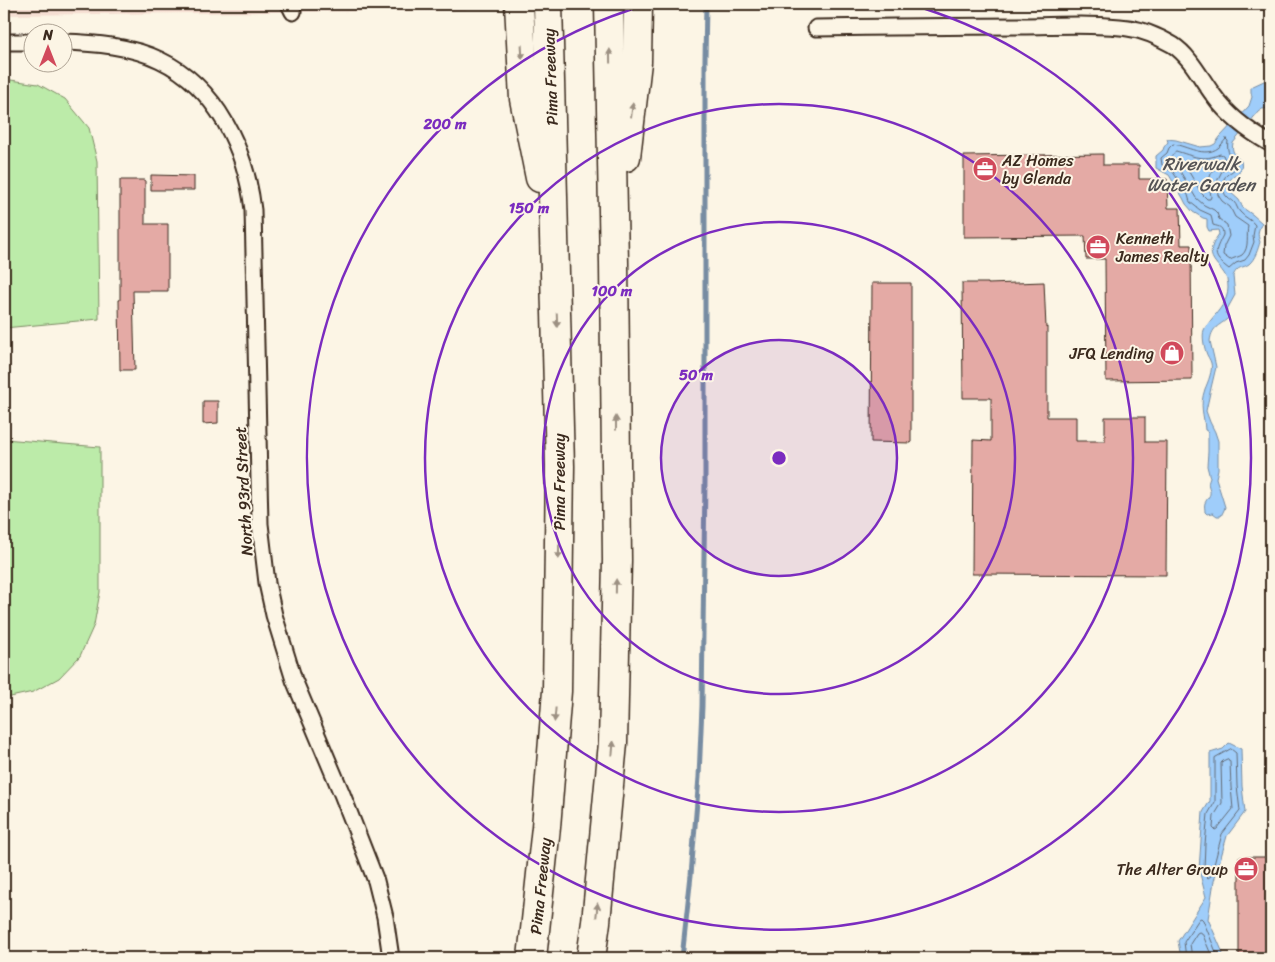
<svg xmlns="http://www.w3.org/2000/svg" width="1275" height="962" font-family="Sriracha,sans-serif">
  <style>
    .built { fill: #f5ded2 }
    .green { fill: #bceba9; stroke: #7c8a64 }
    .water { fill: #9fcdfa; stroke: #778ca2 }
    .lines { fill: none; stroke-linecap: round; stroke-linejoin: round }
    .shore { stroke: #636b76; stroke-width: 1 }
    .stream { stroke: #778ca2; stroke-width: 5 }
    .building { fill: #e4aaa5; stroke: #3b2a1e }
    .street-casing { stroke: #3b2a1e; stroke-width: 19 }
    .highway-casing { stroke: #3b2a1e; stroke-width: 31 }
    .street { stroke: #fcf5e5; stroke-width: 15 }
    .highway { stroke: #fcf5e5; stroke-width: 28 }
    .oneway { fill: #9c9082 }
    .ring { fill: none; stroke: #7b2cbf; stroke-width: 2.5 }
    .labels { text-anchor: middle; stroke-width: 4; stroke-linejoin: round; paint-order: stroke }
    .street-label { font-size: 16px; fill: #3b2a1e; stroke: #fcf5e5 }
    .poi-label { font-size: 16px; fill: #3b2a1e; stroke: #fcf5e5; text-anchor: start }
    .water-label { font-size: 18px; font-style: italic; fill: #545355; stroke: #fcf5e5 }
    .centre { fill: #7b2cbf; stroke: #fcf5e5; stroke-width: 2.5 }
    .ring-label { font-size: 15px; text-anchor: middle; font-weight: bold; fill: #7b2cbf; stroke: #fcf5e5; stroke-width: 4; stroke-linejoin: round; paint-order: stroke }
  </style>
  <rect width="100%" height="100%" fill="#fcf5e5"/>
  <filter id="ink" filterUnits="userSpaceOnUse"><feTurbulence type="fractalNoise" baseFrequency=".02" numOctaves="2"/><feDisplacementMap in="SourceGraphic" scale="10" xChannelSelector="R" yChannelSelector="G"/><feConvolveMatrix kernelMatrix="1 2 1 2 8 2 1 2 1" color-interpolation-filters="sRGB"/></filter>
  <g filter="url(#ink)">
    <polygon class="built" points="4,4 466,4 466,10 4,15"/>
    <g class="green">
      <polygon points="4,79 38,84 65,99 89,128 97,161 99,319 4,328"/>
      <polygon points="4,439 100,447 100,592 94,625 80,656 59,678 33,692 6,698 4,698"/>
    </g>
    <g class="water">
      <path d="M1271,80V108L1262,109L1258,112L1233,143C1231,151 1235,156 1241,161C1244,173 1234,174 1228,182L1229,191L1239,200L1243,208L1253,215L1262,223C1258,230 1257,234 1260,242C1258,249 1255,259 1249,264C1242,269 1238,265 1233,276L1235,295L1225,313L1229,317C1221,326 1212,325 1210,341L1216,367L1211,388L1206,411L1210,422L1215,432L1218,441V469L1216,478L1225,507L1224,510L1221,516H1217L1213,513L1207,514L1205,512C1205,509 1204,505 1205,503C1207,498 1211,496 1210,491C1209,485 1207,485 1210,478L1207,466L1208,452V434L1207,431L1205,430C1204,413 1199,407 1205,389C1208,382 1213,370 1211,363C1210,359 1207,356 1206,352C1204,346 1202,336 1204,330C1205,327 1209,323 1211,320C1219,310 1228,301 1228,288C1229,263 1197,264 1219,234L1218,230L1209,231L1207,227V219L1203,218L1193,212L1186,204L1183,198L1169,175L1156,168V156L1163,150L1164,147L1168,142L1167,139L1176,140L1200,147L1211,146L1215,144L1220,137L1249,106L1252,97L1251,92V87L1264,81Z"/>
      <polygon points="1229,743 1241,749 1242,786 1245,812 1227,836 1214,881 1208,919 1223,953 1220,958 1181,958 1178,941 1206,897 1199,870 1203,812 1210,801 1210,753 1223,749"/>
    </g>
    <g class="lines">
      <g class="shore">
        <path d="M1226,139L1228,141C1226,152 1231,158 1237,165C1234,173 1227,172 1224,179C1222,185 1223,194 1228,198C1233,203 1229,197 1234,202C1237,205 1237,209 1240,212C1245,218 1251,219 1255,225L1253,236L1254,242L1249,255L1245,260L1236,263L1229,269C1212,256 1214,253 1223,235C1223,227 1220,227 1213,225L1211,215L1200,210L1190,202L1188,195L1173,172L1162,165L1161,158L1167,153L1169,148L1173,144C1187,146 1204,158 1218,148C1221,146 1223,142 1226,139Z"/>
        <path d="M1176,151C1193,156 1203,162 1220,154L1223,155L1228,166L1222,171L1218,179L1217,187L1218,195L1222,201L1230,207L1235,217L1248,226C1246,235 1250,248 1242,255C1239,257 1233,258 1230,260L1223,255L1224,246L1229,236L1227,225L1219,219L1217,213L1214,210L1204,205L1196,198L1178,168L1170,162V159Z"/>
        <path d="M1186,163L1199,166L1213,165L1215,166C1214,169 1213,171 1211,174C1208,181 1210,189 1211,197L1210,199H1207L1202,194L1186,167Z"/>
        <polygon points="1231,749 1236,753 1237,786 1240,811 1222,834 1211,876 1208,878 1206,876 1204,869 1205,844 1208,814 1215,802 1215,758"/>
        <polygon points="1228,759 1230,762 1231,787 1233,809 1217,829 1215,830 1213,828 1214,816 1222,803 1221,763 1223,761"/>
        <polyline points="1186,958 1184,942 1199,919 1201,918 1203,920 1216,952 1216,958"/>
        <polyline points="1192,958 1190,944 1197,933 1199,932 1202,933 1210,952 1209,958"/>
      </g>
      <polyline class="stream" points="682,958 691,875 699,777 702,706 705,481 705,59 706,4"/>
    </g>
    <g class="building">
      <polygon points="1103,154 1103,165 1139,165 1139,179 1167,179 1168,208 1180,208 1181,245 1191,245 1192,380 1106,381 1105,259 1086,259 1085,236 964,237 964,156"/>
      <polygon points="151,175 194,176 194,190 151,190"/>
      <polygon points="120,180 145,180 145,224 168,224 168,291 133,291 135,370 120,370 119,300 120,300"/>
      <polygon points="1044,282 1046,328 1047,327 1047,417 1076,417 1076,441 1105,441 1105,417 1145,417 1145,442 1167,442 1166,575 972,574 973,440 991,441 991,398 963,398 962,283 988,283 988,284"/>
      <polygon points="872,283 911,283 911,443 871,442"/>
      <polygon points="203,401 218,401 218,423 203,424"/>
      <rect x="1239" y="857" width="32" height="101"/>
    </g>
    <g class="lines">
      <defs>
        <g id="street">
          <polyline points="289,4 293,12"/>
          <path d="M816,28C884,27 953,26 1021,26C1055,26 1094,23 1128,28C1144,30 1159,37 1173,45C1191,57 1201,79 1214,96C1228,116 1250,132 1271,144"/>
          <polyline points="4,42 32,42"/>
          <path d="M62,42C95,43 131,46 160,60C217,87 246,150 253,210L260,524L267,583L274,615L294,680L342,794L376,881L385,917L391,958"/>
        </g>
        <g id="highway">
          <polyline points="519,4 524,99 540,178"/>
          <polyline points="626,157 637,62 638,4"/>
          <polyline points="532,958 546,827 557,691 560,466 548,4"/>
          <polyline points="591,958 596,922 613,743 617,560 614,263 609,4"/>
        </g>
      </defs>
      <use href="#street" class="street-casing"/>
      <use href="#highway" class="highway-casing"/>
      <use href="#street" class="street"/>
      <use href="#highway" class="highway"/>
    </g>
    <defs><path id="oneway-solid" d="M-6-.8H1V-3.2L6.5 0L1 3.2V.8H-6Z" transform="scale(1.25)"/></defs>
    <g class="oneway">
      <use href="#oneway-solid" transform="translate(522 52) rotate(87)"/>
      <use href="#oneway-solid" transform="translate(610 56) rotate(-91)"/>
      <use href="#oneway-solid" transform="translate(632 110) rotate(-83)"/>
      <use href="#oneway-solid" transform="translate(557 320) rotate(88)"/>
      <use href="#oneway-solid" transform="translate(616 423) rotate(-90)"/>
      <use href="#oneway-solid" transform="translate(559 552) rotate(91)"/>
      <use href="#oneway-solid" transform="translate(616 586) rotate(-89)"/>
      <use href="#oneway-solid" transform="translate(555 715) rotate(95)"/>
      <use href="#oneway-solid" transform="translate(613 748) rotate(-85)"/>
      <use href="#oneway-solid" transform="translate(597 910) rotate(-84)"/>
    </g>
  </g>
  <circle cx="779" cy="458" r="118" fill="#7b2cbf" fill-opacity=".12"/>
  <g class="ring">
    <circle cx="779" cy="458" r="118"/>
    <circle cx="779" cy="458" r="236"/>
    <circle cx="779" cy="458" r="354"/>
    <path d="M909 4A472 472 0 1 1 649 4"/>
  </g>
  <defs>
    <symbol id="office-disc" viewBox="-11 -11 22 22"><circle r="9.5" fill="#d1495b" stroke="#fcf5e5"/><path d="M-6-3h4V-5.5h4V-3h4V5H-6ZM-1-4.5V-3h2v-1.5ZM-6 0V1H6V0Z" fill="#fff"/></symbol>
    <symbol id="shop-disc" viewBox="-11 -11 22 22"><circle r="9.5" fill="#d1495b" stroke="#fcf5e5"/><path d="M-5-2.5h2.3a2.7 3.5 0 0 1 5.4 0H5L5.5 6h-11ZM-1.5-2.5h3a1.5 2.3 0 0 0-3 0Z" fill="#fff"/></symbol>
  </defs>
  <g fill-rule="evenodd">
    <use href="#office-disc" x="971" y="155" width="28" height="28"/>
    <use href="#office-disc" x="1084" y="233" width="28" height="28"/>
    <use href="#shop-disc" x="1158" y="339" width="28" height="28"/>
    <use href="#office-disc" x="1232" y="855" width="28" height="28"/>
  </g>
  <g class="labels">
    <g class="street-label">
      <text transform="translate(550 77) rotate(-92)" y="6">Pima Freeway</text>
      <text transform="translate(559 482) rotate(-90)" y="6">Pima Freeway</text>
      <text transform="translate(243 491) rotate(-93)" y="6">North 93rd Street</text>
      <text transform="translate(540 886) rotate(-84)" y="6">Pima Freeway</text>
    </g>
    <g class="poi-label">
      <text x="1002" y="166">AZ Homes<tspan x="1002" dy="18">by Glenda</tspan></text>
      <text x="1116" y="244">Kenneth<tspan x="1116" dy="18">James Realty</tspan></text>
      <text x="1154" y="359" text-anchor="end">JFQ Lending</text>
      <text x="1228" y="875" text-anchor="end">The Alter Group</text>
    </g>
    <g class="water-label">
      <text x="1201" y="170">Riverwalk<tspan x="1201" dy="21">Water Garden</tspan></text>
    </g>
  </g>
  <circle cx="779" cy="458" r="8" class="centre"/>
  <g class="ring-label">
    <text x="445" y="129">200 m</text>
    <text x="529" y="213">150 m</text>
    <text x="612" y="296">100 m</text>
    <text x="696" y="380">50 m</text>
  </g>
  <rect width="1275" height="962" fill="none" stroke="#fcf5e5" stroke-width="20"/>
  <rect x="10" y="10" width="1255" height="942" fill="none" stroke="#3b2a1e" stroke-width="2" filter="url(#ink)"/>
  <g transform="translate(48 48)"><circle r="24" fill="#fcf5e5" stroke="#afa495"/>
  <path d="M0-4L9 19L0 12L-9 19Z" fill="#d1495b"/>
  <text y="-8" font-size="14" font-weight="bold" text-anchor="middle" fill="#3b2a1e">N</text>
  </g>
</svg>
